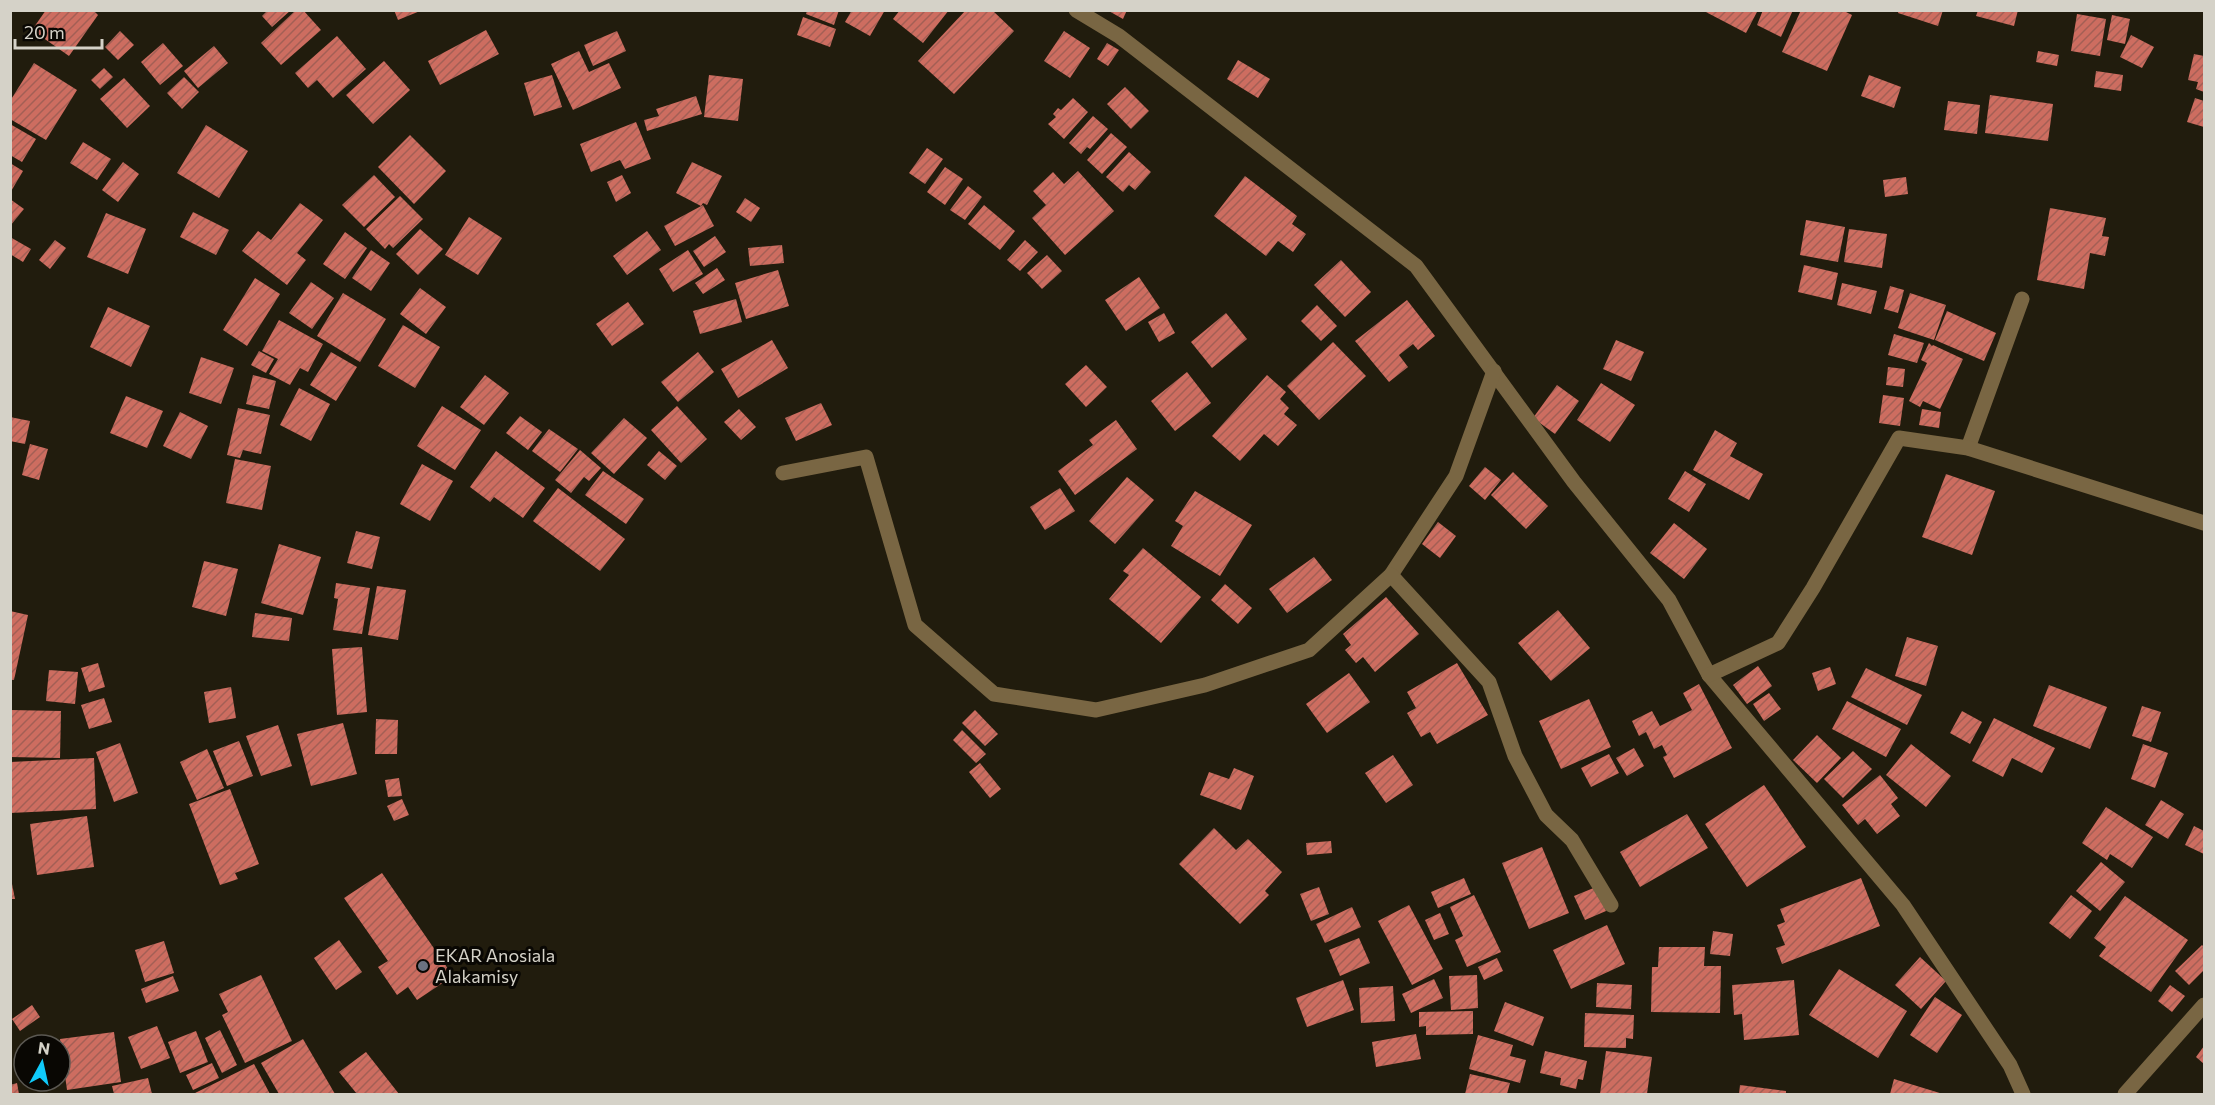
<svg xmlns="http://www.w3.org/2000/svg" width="2215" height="1105" font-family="Commissioner,sans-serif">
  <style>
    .building { fill: url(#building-hatch) }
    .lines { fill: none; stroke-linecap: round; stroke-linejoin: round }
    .minor { stroke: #796643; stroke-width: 15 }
    .worship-dot { fill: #6b7280; stroke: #090703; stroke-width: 2 }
    .labels { text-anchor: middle; stroke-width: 6; stroke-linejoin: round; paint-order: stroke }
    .poi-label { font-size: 18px; fill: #d5d2c8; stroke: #090703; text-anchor: start }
  </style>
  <defs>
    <pattern id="building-hatch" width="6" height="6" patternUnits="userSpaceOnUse" patternTransform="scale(1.5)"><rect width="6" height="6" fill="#cd6d60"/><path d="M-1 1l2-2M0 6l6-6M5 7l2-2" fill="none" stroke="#a35f55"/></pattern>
  </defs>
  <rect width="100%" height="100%" fill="#211c0d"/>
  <g class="building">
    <polygon points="46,10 93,10 98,15 69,56 32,30"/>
    <polygon points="268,10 291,10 272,27 262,16"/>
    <polygon points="296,10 303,10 321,30 281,65 261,43"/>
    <polygon points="394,10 420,10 420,11 398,20"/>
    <polygon points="807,10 839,10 834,25 806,14"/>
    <polygon points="852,10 885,10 870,36 845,22"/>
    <polygon points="900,10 949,10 923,43 893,19"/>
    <polygon points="966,10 992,10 1014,31 954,94 918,61"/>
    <polygon points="1107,10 1127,10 1123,19"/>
    <polygon points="1702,10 1758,10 1746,33"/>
    <polygon points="1763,10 1793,10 1781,37 1757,25"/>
    <polygon points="1801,10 1842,10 1852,15 1827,71 1782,52"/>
    <polygon points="1899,10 1943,10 1938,26 1898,13"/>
    <polygon points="1978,10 2018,10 2014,26 1976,16"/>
    <polygon points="2077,14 2106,19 2100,56 2071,51"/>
    <polygon points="2112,15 2130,19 2125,44 2107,40"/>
    <polygon points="803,17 836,29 830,47 797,35"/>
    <polygon points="486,30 499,54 440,85 428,61"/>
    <polygon points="120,31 134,45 118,60 105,47"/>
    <polygon points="617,31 626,51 593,66 584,45"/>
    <polygon points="1064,31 1090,48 1070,78 1044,61"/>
    <polygon points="2131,35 2154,47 2142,68 2120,57"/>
    <polygon points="337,36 366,69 333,98 317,80 308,88 295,73"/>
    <polygon points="163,43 183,66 160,85 141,62"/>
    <polygon points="1107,43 1119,50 1108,66 1097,59"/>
    <polygon points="214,46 228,63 198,88 184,71"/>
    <polygon points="579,51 589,72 609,63 621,88 573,110 551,64"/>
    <polygon points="2038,51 2059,55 2057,66 2036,62"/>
    <polygon points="2194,54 2204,56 2204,92 2196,89 2198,82 2188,80"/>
    <polygon points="1238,60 1270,79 1258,98 1227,79"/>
    <polygon points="384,61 410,90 373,124 346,95"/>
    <polygon points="34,63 77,90 46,140 10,119 10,101"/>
    <polygon points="104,68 113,77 100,89 91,80"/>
    <polygon points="2096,71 2123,75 2121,91 2094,87"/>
    <polygon points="552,75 562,107 534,116 524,83"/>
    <polygon points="709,75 743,79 738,121 704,117"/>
    <polygon points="1869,75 1901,87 1894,108 1861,96"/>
    <polygon points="184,77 199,92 182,109 167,93"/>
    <polygon points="124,78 150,106 127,128 100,99"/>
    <polygon points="1125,87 1149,111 1131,129 1107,104"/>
    <polygon points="1990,95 2053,104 2048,141 1985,133"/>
    <polygon points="696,96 702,114 647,131 644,120 659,116 656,109"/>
    <polygon points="1073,98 1088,112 1064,139 1048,124 1056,117 1053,114 1058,108 1061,110"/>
    <polygon points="2195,98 2204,101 2204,127 2187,122"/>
    <polygon points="1948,101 1980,105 1977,134 1944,130"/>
    <polygon points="1093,116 1108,129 1090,149 1087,147 1081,154 1069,143"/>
    <polygon points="636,122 651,159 625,169 620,160 591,172 580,144"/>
    <polygon points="10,124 36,139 22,162 10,155"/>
    <polygon points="206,125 248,151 219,198 177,173"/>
    <polygon points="1111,133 1127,147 1102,174 1087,160"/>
    <polygon points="410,135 446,171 414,204 378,167"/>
    <polygon points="83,142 111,159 97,180 70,163"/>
    <polygon points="927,148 943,159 925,184 909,173"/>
    <polygon points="1129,152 1151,172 1135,190 1129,185 1123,192 1106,177"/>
    <polygon points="123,162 139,174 118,202 102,190"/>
    <polygon points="692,162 722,176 707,205 703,203 701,206 676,193"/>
    <polygon points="10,163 23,171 10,193"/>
    <polygon points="945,167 963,179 945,205 927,192"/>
    <polygon points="1078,171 1114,211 1065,255 1032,218 1046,205 1033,191 1053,172 1064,184"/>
    <polygon points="374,175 395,197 364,227 342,205"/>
    <polygon points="622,175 631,193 616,202 607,182"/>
    <polygon points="1245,176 1297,216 1292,224 1306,234 1293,252 1278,241 1266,256 1214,216"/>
    <polygon points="1906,177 1908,194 1885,197 1883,180"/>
    <polygon points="968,186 982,197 965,220 950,210"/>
    <polygon points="400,196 423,219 393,248 389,244 385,249 366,229"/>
    <polygon points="745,198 760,208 751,222 736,212"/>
    <polygon points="10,199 24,209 10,226"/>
    <polygon points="300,203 323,220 297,253 306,260 287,285 242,251 258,231 271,240"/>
    <polygon points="703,205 714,226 675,246 664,226"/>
    <polygon points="984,205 1015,231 1000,250 968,224"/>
    <polygon points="2050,208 2106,218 2102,236 2109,237 2105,256 2090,253 2084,289 2037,280"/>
    <polygon points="193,212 229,230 216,255 180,237"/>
    <polygon points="106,213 146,229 128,274 87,257"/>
    <polygon points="469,217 502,238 478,275 445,255"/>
    <polygon points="1806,220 1845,227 1838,262 1800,255"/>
    <polygon points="420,229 443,249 418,275 396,254"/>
    <polygon points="1849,229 1887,234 1882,268 1844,262"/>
    <polygon points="647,231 661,250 627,275 613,256"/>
    <polygon points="345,232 367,248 345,279 323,264"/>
    <polygon points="715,236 726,252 704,267 693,251"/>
    <polygon points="10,237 31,249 23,262 10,254"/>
    <polygon points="55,240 66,248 50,269 39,260"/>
    <polygon points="1025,240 1038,252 1020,271 1007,260"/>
    <polygon points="782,245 784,263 750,266 748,248"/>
    <polygon points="371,250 390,263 371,291 352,278"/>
    <polygon points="688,250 703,274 673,292 659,269"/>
    <polygon points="1047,255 1062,271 1042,289 1027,273"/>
    <polygon points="1341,260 1371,292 1345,317 1314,285"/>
    <polygon points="1804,265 1838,273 1832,300 1798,292"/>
    <polygon points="717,268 725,280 703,294 695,283"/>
    <polygon points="778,270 789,306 746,319 735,283"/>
    <polygon points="1139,277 1160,308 1126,331 1105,300"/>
    <polygon points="255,278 280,294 247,346 223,330"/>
    <polygon points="311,282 334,298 312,329 289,313"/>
    <polygon points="1842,283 1877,291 1871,314 1837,305"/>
    <polygon points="1890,286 1904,290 1898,313 1884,309"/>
    <polygon points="420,288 446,307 426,334 400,314"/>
    <polygon points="343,293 386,319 360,362 317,336"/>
    <polygon points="1910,293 1946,305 1934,340 1898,328"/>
    <polygon points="736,299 742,322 700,334 693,311"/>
    <polygon points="1407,300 1435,336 1418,350 1413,344 1399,355 1408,367 1389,382 1355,341"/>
    <polygon points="628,302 644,324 612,346 596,324"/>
    <polygon points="1317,305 1337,326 1321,341 1301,321"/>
    <polygon points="108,307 150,326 131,367 90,347"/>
    <polygon points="1947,311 1996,333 1984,361 1935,340"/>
    <polygon points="1164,313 1175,333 1159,342 1148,322"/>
    <polygon points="1226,313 1247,339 1212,368 1191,342"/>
    <polygon points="279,320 323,344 308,372 300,368 290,385 269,374 278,359 262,351"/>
    <polygon points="403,325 440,347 415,388 378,366"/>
    <polygon points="1894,334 1924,343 1917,363 1888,355"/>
    <polygon points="772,340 788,368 738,398 721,369"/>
    <polygon points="1616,340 1644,352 1631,381 1603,369"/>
    <polygon points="1333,342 1366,376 1319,420 1287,386"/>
    <polygon points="1929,343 1932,346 1933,345 1963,359 1940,409 1923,401 1920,407 1909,401 1927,363 1921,360"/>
    <polygon points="259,351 274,359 266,373 251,365"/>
    <polygon points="331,352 357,367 336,401 310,385"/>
    <polygon points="698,352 714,372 678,402 661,382"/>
    <polygon points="201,357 234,368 221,404 189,393"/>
    <polygon points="1086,365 1107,387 1086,407 1065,384"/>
    <polygon points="1888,367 1905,369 1903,387 1886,385"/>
    <polygon points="1187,372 1211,403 1175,431 1151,401"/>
    <polygon points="253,375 276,381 269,409 246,404"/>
    <polygon points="485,375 509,393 484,425 460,407"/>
    <polygon points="1267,375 1286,392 1280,399 1289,408 1284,414 1297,425 1278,446 1264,434 1240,461 1212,436"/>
    <polygon points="1601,383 1635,405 1610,442 1577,420"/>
    <polygon points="1557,385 1579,401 1555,434 1533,418"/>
    <polygon points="299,388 330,404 311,441 280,425"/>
    <polygon points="1883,395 1904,398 1900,426 1879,423"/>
    <polygon points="126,396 163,411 147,448 110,433"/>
    <polygon points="821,403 832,425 796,441 785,418"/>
    <polygon points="442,406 481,430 455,470 417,446"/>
    <polygon points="677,406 707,439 681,463 651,430"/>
    <polygon points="238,408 270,415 261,454 243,450 240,458 227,455"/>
    <polygon points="739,409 756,427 741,440 724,422"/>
    <polygon points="1922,409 1941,412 1939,428 1919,425"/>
    <polygon points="180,412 208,426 191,459 163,446"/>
    <polygon points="520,416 542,432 528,450 506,433"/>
    <polygon points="10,417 30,421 25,444 10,441"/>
    <polygon points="624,418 647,438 614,474 591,453"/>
    <polygon points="1116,420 1137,449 1075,495 1058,471 1093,445 1089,440"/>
    <polygon points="549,429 578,449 560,472 532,451"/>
    <polygon points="1715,430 1737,443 1730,456 1763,474 1749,500 1693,470"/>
    <polygon points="30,444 48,449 39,480 22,475"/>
    <polygon points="580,450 601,468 589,481 584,477 571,493 555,480"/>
    <polygon points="496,451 545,488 523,518 494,497 490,502 470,487"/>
    <polygon points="659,451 677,466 665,480 647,465"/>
    <polygon points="235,459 271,466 262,510 226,503"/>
    <polygon points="422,464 453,481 430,521 400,504"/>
    <polygon points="1485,467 1501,480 1485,500 1469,486"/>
    <polygon points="603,471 644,499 626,524 585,495"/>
    <polygon points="1685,471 1706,484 1689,512 1668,499"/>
    <polygon points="1513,472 1548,506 1526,529 1491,495"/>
    <polygon points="1946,474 1995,491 1972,555 1922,537"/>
    <polygon points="1127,477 1154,500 1115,544 1089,521"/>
    <polygon points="558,488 625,539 600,571 533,521"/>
    <polygon points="1060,488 1075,511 1045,530 1030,507"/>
    <polygon points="1195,491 1252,525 1220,576 1171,546 1183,526 1175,521"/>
    <polygon points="1438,522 1456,536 1440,558 1422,544"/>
    <polygon points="1674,523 1707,549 1684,579 1650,553"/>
    <polygon points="356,531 380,537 372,569 347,563"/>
    <polygon points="279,544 321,557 303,615 261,603"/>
    <polygon points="1143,548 1201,597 1161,643 1109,599 1129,575 1123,571"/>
    <polygon points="1314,557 1332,580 1287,613 1269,589"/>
    <polygon points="204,561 238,569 226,616 192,607"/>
    <polygon points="336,583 370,588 362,634 333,630 338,599 334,598"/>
    <polygon points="1225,584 1252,608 1238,624 1211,600"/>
    <polygon points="377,586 406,590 398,640 368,635"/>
    <polygon points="1386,597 1419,634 1375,672 1363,657 1356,663 1345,650 1351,645 1343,634"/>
    <polygon points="1558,610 1590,648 1551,681 1518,643"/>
    <polygon points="10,611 28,615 14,680 10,680"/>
    <polygon points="255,613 292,618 289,641 252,637"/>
    <polygon points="1907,637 1938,646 1926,686 1895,676"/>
    <polygon points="362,647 367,712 337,715 332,649"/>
    <polygon points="98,663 105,687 89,692 81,668"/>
    <polygon points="1457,663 1488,715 1437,744 1430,732 1421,737 1407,713 1416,708 1407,692"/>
    <polygon points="1758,666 1772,686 1747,704 1733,685"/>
    <polygon points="1830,667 1836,684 1818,691 1812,673"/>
    <polygon points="1866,668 1922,695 1907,725 1851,697"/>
    <polygon points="49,670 78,672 75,704 46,701"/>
    <polygon points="1349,673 1370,702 1327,733 1306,704"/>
    <polygon points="1699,684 1732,748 1674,778 1663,757 1667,755 1662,745 1654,749 1646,732 1639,736 1632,721 1652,711 1660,726 1692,710 1683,693"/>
    <polygon points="2049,685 2107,707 2090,749 2033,726"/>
    <polygon points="231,687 236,718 209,723 204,692"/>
    <polygon points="1769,693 1781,709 1764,721 1753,704"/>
    <polygon points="104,698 112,722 89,729 81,705"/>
    <polygon points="1589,699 1611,747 1561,769 1539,721"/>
    <polygon points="1847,701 1901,729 1886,757 1832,729"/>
    <polygon points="2142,706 2161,712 2151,742 2132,736"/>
    <polygon points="10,710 61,711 60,758 10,757"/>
    <polygon points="975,710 998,734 985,746 962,723"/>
    <polygon points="1962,711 1982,722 1970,744 1950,733"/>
    <polygon points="1994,718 2055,748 2042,773 2012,758 2003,777 1972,761"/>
    <polygon points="376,719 398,720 397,754 375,754"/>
    <polygon points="343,723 357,774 311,786 297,734"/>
    <polygon points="278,725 292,766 261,776 246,736"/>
    <polygon points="962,730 986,754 976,763 953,740"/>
    <polygon points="1817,735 1841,758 1817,783 1793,760"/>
    <polygon points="239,741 253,776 227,786 213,751"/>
    <polygon points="120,743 138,793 114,802 96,752"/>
    <polygon points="1911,744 1951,776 1926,807 1886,775"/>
    <polygon points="2143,744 2168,753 2155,788 2131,779"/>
    <polygon points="1634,748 1644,766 1627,776 1616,758"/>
    <polygon points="207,749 224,788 197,800 180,762"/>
    <polygon points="1853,751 1872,769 1843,798 1824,779"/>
    <polygon points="1609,754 1619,773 1591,787 1581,768"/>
    <polygon points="1393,755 1413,785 1386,803 1365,773"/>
    <polygon points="94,758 96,809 10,813 10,762"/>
    <polygon points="980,763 1001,789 990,798 969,772"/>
    <polygon points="1234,768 1254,776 1241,810 1200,795 1209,772 1229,779"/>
    <polygon points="1880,775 1898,798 1891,804 1900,816 1877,834 1865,819 1858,825 1842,805"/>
    <polygon points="399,778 402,796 388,797 385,780"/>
    <polygon points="1764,785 1806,847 1747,887 1705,824"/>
    <polygon points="230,789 259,864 235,873 238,879 220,885 189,804"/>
    <polygon points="402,799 409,815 394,821 387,806"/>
    <polygon points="2161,800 2184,814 2168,839 2145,825"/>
    <polygon points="2106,807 2153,837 2132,868 2110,854 2107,860 2082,843"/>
    <polygon points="1687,814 1708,848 1640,887 1620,852"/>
    <polygon points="87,816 94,867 37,875 30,824"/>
    <polygon points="2194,826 2204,831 2204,854 2185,845"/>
    <polygon points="1214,828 1236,850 1248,839 1282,872 1265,891 1269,895 1240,924 1179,864"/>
    <polygon points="1331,841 1332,853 1307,855 1306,843"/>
    <polygon points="1542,847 1569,913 1529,929 1502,863"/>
    <polygon points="2101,862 2125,882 2100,911 2076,891"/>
    <polygon points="382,873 453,976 417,1000 408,987 397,995 378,967 388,961 344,898"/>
    <polygon points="10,874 15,899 10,899"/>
    <polygon points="1464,878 1471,894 1438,908 1431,892"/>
    <polygon points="1861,878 1880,926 1782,964 1776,948 1785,945 1777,925 1785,922 1780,909"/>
    <polygon points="1319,887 1329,914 1311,921 1300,894"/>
    <polygon points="1596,887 1606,911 1585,920 1574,896"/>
    <polygon points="1474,895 1501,952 1467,967 1455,940 1463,936 1450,907"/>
    <polygon points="2071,895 2092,911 2070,939 2049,923"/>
    <polygon points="2125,896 2188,940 2151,992 2099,956 2106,947 2094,938"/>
    <polygon points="1409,905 1443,969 1412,985 1378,921"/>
    <polygon points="1352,907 1361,927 1325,943 1316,924"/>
    <polygon points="1440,913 1449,934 1434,940 1425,920"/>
    <polygon points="1607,925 1625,964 1571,989 1553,950"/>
    <polygon points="1713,931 1733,934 1730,956 1710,954"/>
    <polygon points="1359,938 1370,963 1340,976 1329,950"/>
    <polygon points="339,940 362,972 336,990 314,958"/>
    <polygon points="164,941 174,973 145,982 135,950"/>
    <polygon points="2202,945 2204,947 2204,970 2189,985 2175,971"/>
    <polygon points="1659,947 1705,947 1704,966 1721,966 1720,1013 1651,1012 1652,967 1658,967"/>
    <polygon points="1920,957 1946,981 1921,1009 1895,985"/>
    <polygon points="1497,958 1503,971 1484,980 1478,967"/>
    <polygon points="1839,969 1907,1011 1878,1058 1809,1015"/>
    <polygon points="261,975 292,1041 245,1063 222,1015 228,1012 219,994"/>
    <polygon points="1477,975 1478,1008 1451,1010 1449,976"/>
    <polygon points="173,976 179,991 146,1003 141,989"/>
    <polygon points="1434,979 1443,998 1411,1013 1402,994"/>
    <polygon points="1343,980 1354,1010 1307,1027 1296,998"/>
    <polygon points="1794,980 1799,1035 1744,1040 1742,1014 1734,1015 1732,985"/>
    <polygon points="1597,983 1632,985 1631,1009 1596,1007"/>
    <polygon points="2170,985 2185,996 2172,1012 2158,1001"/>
    <polygon points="1393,986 1395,1021 1361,1023 1359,988"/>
    <polygon points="1935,997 1962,1015 1937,1053 1910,1035"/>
    <polygon points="1505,1002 1544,1017 1533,1046 1494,1031"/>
    <polygon points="32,1005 40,1017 20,1031 12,1019"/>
    <polygon points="1473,1011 1473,1034 1426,1035 1426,1026 1419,1027 1419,1012"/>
    <polygon points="1585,1013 1634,1015 1633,1039 1626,1038 1626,1048 1584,1047"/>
    <polygon points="157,1026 170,1058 141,1069 128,1037"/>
    <polygon points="220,1030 237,1065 222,1073 205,1038"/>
    <polygon points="196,1031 208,1062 180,1073 168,1042"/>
    <polygon points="114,1032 121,1082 67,1090 60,1039"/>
    <polygon points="1416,1034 1421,1059 1376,1067 1372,1042"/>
    <polygon points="1478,1035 1513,1045 1510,1056 1526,1060 1520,1083 1469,1069"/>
    <polygon points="303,1039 335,1094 279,1094 261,1063"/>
    <polygon points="2204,1046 2204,1064 2196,1057"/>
    <polygon points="1545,1051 1587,1061 1583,1080 1578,1079 1576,1089 1560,1085 1561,1078 1540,1073"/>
    <polygon points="1606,1051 1652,1057 1647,1094 1600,1094"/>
    <polygon points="366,1052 399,1094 357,1094 339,1072"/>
    <polygon points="212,1063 219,1078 193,1090 186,1075"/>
    <polygon points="254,1064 270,1094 193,1094"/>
    <polygon points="1470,1074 1510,1083 1507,1094 1465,1094"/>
    <polygon points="148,1078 152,1094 114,1094 112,1086"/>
    <polygon points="1894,1079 1943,1094 1890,1094"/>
    <polygon points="17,1083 19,1094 10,1094 10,1085"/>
    <polygon points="1740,1085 1786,1091 1786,1094 1739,1094"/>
  </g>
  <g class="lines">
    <g class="minor">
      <polyline points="1076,10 1119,36 1416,266 1574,482 1669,600 1709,675 1903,905 2010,1065 2023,1094"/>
      <polyline points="1968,448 2022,299"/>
      <polyline points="783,473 866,457 915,625 994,694 1096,710 1205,685 1309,650 1391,575 1456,476 1494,371"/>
      <polyline points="1391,575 1489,682 1515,756 1546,815 1572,840 1611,905"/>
      <polyline points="1709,675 1778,643 1813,588 1899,438 1968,448 2204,523"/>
      <polyline points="2125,1094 2204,1005"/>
    </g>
  </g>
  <circle class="worship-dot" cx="423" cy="966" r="6"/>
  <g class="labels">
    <g class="poi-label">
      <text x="435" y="962">EKAR Anosiala<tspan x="435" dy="21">Alakamisy</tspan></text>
    </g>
  </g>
  <rect width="2215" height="1105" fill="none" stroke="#d5d2c8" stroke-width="24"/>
  <g transform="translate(42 1063) rotate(8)"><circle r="28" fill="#090703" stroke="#5b5852" stroke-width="1.5"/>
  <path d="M0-4.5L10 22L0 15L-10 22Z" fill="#10cafa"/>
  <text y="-9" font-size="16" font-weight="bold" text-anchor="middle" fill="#d5d2c8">N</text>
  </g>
  <path d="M15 39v9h87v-9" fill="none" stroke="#d5d2c8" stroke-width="3"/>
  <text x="24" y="39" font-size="18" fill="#d5d2c8" stroke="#090703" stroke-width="4.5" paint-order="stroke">20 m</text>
</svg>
